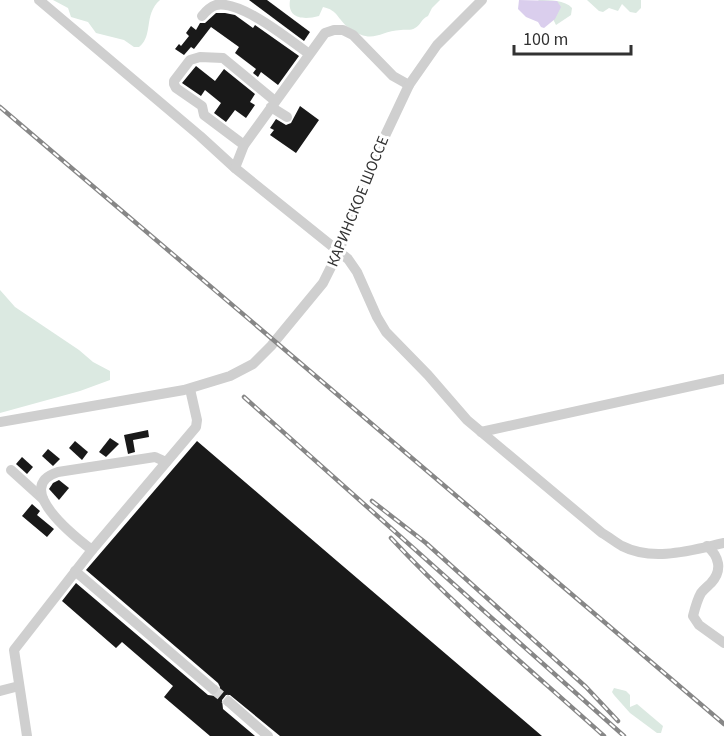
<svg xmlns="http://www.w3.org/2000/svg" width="724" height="736" font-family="'Source Sans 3',sans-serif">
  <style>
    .green { fill: #dbe9e1 }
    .water { fill: #daceed }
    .building { fill: #191919 }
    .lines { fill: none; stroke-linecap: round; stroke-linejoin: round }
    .minor-tunnel { stroke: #d6d6d6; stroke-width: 10; stroke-dasharray: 10 5; stroke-linecap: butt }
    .minor { stroke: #cfcfcf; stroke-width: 10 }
    .rail-casing { stroke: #878787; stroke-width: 4.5 }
    .rail { stroke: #fff; stroke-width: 2; stroke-dasharray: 7; stroke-linecap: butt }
    .labels { text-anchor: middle; stroke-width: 6; stroke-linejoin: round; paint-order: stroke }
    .street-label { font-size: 16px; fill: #323232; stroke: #fff }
  </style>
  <rect width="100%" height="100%" fill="#fff"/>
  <g class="green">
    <path d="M53,0H160C143,15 154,35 139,47H134L124,40L96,33L88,22L71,17L68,8Z"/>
    <path d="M290,0H440L432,8L428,16C421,19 421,25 415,28C410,31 407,29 401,30C378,31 373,46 348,27C338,20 338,10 323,7L319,16C304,20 287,19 290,0Z"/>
    <path d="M538,0C550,0 565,0 572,8L571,15L556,25L553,19Z"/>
    <polygon points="587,0 641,0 641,8 636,13 630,12 622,4 618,11 609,8 603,12 599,11"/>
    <polygon points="0,290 15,307 79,350 93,362 110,371 110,380 80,391 0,413"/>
    <polygon points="614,688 626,691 630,695 630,707 637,704 663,726 661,733 657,733 630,713 614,695 612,692"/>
  </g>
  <polygon class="water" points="519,0 557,1 561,7 555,19 544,28 541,27 538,22 526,17 518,9"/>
  <g class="building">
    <polygon points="249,0 267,0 310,32 304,41"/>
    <polygon points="216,13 225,13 235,15 253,28 255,25 299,56 278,85 261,72 258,77 253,73 256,69 235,53 239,47 211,27 194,49 191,47 184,55 175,49 179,44 181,46 189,36 186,33 191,26 196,30 200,23 205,23"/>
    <polygon points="196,66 215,81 224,69 255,94 250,102 255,105 246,118 235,110 226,122 214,113 221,103 205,90 201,96 182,83"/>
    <polygon points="300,106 319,120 296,153 270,135 274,130 270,128 276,119 286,125 291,123"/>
    <polygon points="148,430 149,437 133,440 135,452 128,454 124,435"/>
    <polygon points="110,438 119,444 106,457 99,452"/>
    <polygon points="75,441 88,452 82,460 69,448"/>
    <polygon points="197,441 337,561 542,736 280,736 230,695 226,695 222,700 223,709 255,736 210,736 164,697 173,686 122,642 116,648 62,601 76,583 208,695 215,696 219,693 220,687 218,683 86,570"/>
    <polygon points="48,449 60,459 53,466 42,456"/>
    <polygon points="22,457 33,467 27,474 16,464"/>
    <polygon points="59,480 69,488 59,500 49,489 53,483"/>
    <polygon points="32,504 40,511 37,515 54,529 47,537 22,516"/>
  </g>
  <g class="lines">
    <polyline class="minor-tunnel" points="213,689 229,702"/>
    <g class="minor">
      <path d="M39,0L200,136L235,168L348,259L357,272L377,317L386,332L428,375L467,420L602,533C609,537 615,542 622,546C653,562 692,550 724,543"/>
      <path d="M202,16C206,11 210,7 216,5C241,0 288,39 308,53"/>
      <polyline points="271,107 287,117"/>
      <polyline points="244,145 204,115 202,106 176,88 174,84 174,81 190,60 200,57 223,58 275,101"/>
      <polyline points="235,168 244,145 325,33 334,30 343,30 353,35 393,76 409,85"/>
      <polyline points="0,422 184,390 230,376 253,364 271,346 323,283 339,251 367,174 409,85 437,45 482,0"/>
      <polyline points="481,432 724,379"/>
      <polyline points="11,470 43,499"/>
      <path d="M707,546C719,556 723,570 711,583C708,586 704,589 701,593C697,600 695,608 693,616L699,625L724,643"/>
      <path d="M92,550C75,537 11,487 58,472L155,457L166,462"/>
      <polyline points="75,571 213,689"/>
      <polyline points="0,691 19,686"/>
      <polyline points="229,702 268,736"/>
      <polyline points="27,736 14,650 92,550 196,427 197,420 190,389"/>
    </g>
    <defs>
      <g id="rail">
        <polyline points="0,107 724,724"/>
        <polyline points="244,397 624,736"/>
        <polyline points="372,501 426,543 586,687 618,721"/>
        <path d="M391,538C457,609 532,671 604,736"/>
      </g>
    </defs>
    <use href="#rail" class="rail-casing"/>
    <use href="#rail" class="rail"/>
  </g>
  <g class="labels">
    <g class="street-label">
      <text transform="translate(357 201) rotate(-68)" y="6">КАРИНСКОЕ ШОССЕ</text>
    </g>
  </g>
  <path d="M514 45v9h117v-9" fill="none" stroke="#323232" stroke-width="3"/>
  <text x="523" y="45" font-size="18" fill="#323232" stroke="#ffffff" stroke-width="4.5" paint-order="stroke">100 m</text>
</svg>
